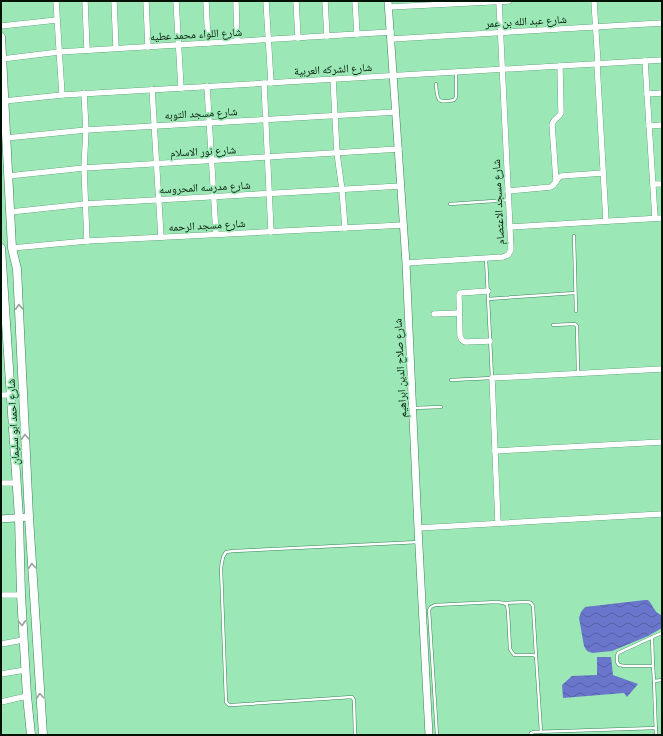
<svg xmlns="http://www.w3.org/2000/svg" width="663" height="736" font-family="'IBM Plex Serif','Noto Naskh Arabic',serif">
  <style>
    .water { fill: url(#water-waves) }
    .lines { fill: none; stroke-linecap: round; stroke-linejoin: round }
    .service-casing { stroke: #358155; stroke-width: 3.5 }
    .minor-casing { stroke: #358155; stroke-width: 6 }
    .tertiary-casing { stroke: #358155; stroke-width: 8 }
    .secondary-casing { stroke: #358155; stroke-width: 9 }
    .service { stroke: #fff; stroke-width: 2.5 }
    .minor { stroke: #fff; stroke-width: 5.5 }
    .tertiary { stroke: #fff; stroke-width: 7 }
    .secondary { stroke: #fff; stroke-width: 8 }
    .oneway { stroke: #99a19b }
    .labels { text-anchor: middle; stroke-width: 3.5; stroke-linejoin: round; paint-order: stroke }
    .street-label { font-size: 11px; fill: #001306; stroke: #9be8b6 }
  </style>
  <defs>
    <pattern id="water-waves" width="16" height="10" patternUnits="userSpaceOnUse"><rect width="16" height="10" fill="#6976cc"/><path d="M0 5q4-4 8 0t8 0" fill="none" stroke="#5460a4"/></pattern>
  </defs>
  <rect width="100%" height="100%" fill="#9be8b6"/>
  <g class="water">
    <path d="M645,600H648C653,605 655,614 662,615V628L648,636L612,651L592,653L587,651L584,646L579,618L581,612L585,607Z"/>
    <polygon points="597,657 611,657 613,675 638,684 627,697 624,693 563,698 562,685 572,676 597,675"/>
  </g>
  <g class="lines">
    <defs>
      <g id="service">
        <path d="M436,84C437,100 437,104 454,100L456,97V73"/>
        <polyline points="450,204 509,200"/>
        <polyline points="574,236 576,311"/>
        <polyline points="488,299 575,293"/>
        <polyline points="553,325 575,324 577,326 578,373"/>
        <polyline points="451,380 492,378 486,258"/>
        <polyline points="413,408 441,407"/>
        <polyline points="504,603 528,602 531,603 533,606 536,656"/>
        <polyline points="652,637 653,666 624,666 619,665 617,662 617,656 618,653 657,635 662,633"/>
        <polyline points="653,666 654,681 662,680"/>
        <polyline points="654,681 656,735"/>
        <polyline points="355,735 354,700 352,697 232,705 229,705 226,702 221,568 223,557 226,552 233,551 419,542"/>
        <polyline points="437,735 429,610 431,607 435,605 497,602 504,603 507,605 508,611 510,649 514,655 533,655 536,656 541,732"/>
        <polyline points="530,735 531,733 534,732 656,728"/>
      </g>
      <g id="minor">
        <polyline points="56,1 62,95"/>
        <polyline points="85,1 87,50"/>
        <polyline points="114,1 116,48"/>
        <polyline points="146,1 148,47"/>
        <polyline points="176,1 181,88"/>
        <polyline points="206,1 208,43"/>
        <polyline points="236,1 237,41"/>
        <polyline points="266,1 271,83"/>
        <polyline points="296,1 298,38"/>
        <polyline points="325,1 327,36"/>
        <polyline points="355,1 357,34"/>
        <polyline points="594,1 598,64"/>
        <polyline points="389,7 509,1"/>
        <polyline points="1,26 57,20"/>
        <polyline points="391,39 662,23"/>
        <polyline points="2,59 59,52 391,32"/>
        <polyline points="645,61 655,218"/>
        <polyline points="597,64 606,221"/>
        <polyline points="333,79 337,153 342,190 345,228"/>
        <polyline points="264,83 271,232"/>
        <polyline points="207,86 216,234"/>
        <polyline points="152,89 161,237"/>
        <polyline points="84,93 86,130 84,168 87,241"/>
        <polyline points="647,94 662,93"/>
        <polyline points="4,101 62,95 662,60"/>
        <polyline points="649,126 662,125"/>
        <polyline points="6,138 86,130 396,112"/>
        <polyline points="8,176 84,168 399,149"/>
        <path d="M556,181L552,124C554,118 559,118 561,113L560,66"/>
        <polyline points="653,184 662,184"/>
        <path d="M508,191L551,187C556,184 556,179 561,176L603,173"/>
        <polyline points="10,212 85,204 401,186"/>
        <polyline points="510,227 662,218"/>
        <polyline points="12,248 87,241 404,225"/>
        <polyline points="406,263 503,257 508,255 511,250 499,1"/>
        <polyline points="488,291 460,293 459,295 460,336 462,340 465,342 490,341"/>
        <polyline points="434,314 459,313"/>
        <polyline points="1,395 23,395"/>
        <polyline points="495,451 662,442"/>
        <polyline points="1,483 17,483"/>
        <polyline points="498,523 492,378 662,369"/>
        <polyline points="418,528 662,514"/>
        <polyline points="1,595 21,595"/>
        <polyline points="1,644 23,640"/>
        <polyline points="1,674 25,670"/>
        <polyline points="1,702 27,696"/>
      </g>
      <g id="tertiary">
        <polyline points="388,1 406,263 418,528 429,735"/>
        <polyline points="1,519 29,517"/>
      </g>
      <g id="secondary">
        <polyline points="1,37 12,248 17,269 29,517 43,735"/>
        <polyline points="1,248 19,518 21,595 27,696 31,735"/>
      </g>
    </defs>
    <use href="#service" class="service-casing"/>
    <use href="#minor" class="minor-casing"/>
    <use href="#tertiary" class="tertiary-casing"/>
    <use href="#secondary" class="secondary-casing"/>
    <use href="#service" class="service"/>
    <use href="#minor" class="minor"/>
    <use href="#tertiary" class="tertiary"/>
    <use href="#secondary" class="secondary"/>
  </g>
  <defs><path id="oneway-chevron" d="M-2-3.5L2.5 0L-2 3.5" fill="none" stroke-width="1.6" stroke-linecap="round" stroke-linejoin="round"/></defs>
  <g class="oneway">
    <use href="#oneway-chevron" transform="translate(19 307) rotate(-93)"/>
    <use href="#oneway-chevron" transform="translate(25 437) rotate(-93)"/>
    <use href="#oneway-chevron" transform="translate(32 566) rotate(-94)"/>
    <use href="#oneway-chevron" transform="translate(22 623) rotate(86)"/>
    <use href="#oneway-chevron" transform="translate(40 696) rotate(-94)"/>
  </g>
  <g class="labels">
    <g class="street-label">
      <text transform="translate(526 21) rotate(-3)" y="4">شارع عبد الله بن عمر</text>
      <text transform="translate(196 34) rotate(-3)" y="4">شارع اللواء محمد عطيه</text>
      <text transform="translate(333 69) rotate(-3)" y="4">شارع الشركه العربية</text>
      <text transform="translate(201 113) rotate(-3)" y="4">شارع مسجد التوبه</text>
      <text transform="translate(203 151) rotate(-3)" y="4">شارع نور الاسلام</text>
      <text transform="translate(205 187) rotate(-3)" y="4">شارع مدرسه المحروسه</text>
      <text transform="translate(498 202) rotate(-93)" y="4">شارع مسجد الاعتصام</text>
      <text transform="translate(207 225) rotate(-3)" y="4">شارع مسجد الرحمه</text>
      <text transform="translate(400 368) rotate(-93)" y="4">شارع صلاح الدين ابراهيم</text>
      <text transform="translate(13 422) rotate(-93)" y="4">شارع احمد ابو سليمان</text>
    </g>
  </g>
  <rect width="663" height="736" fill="none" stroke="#001306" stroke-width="4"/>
</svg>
